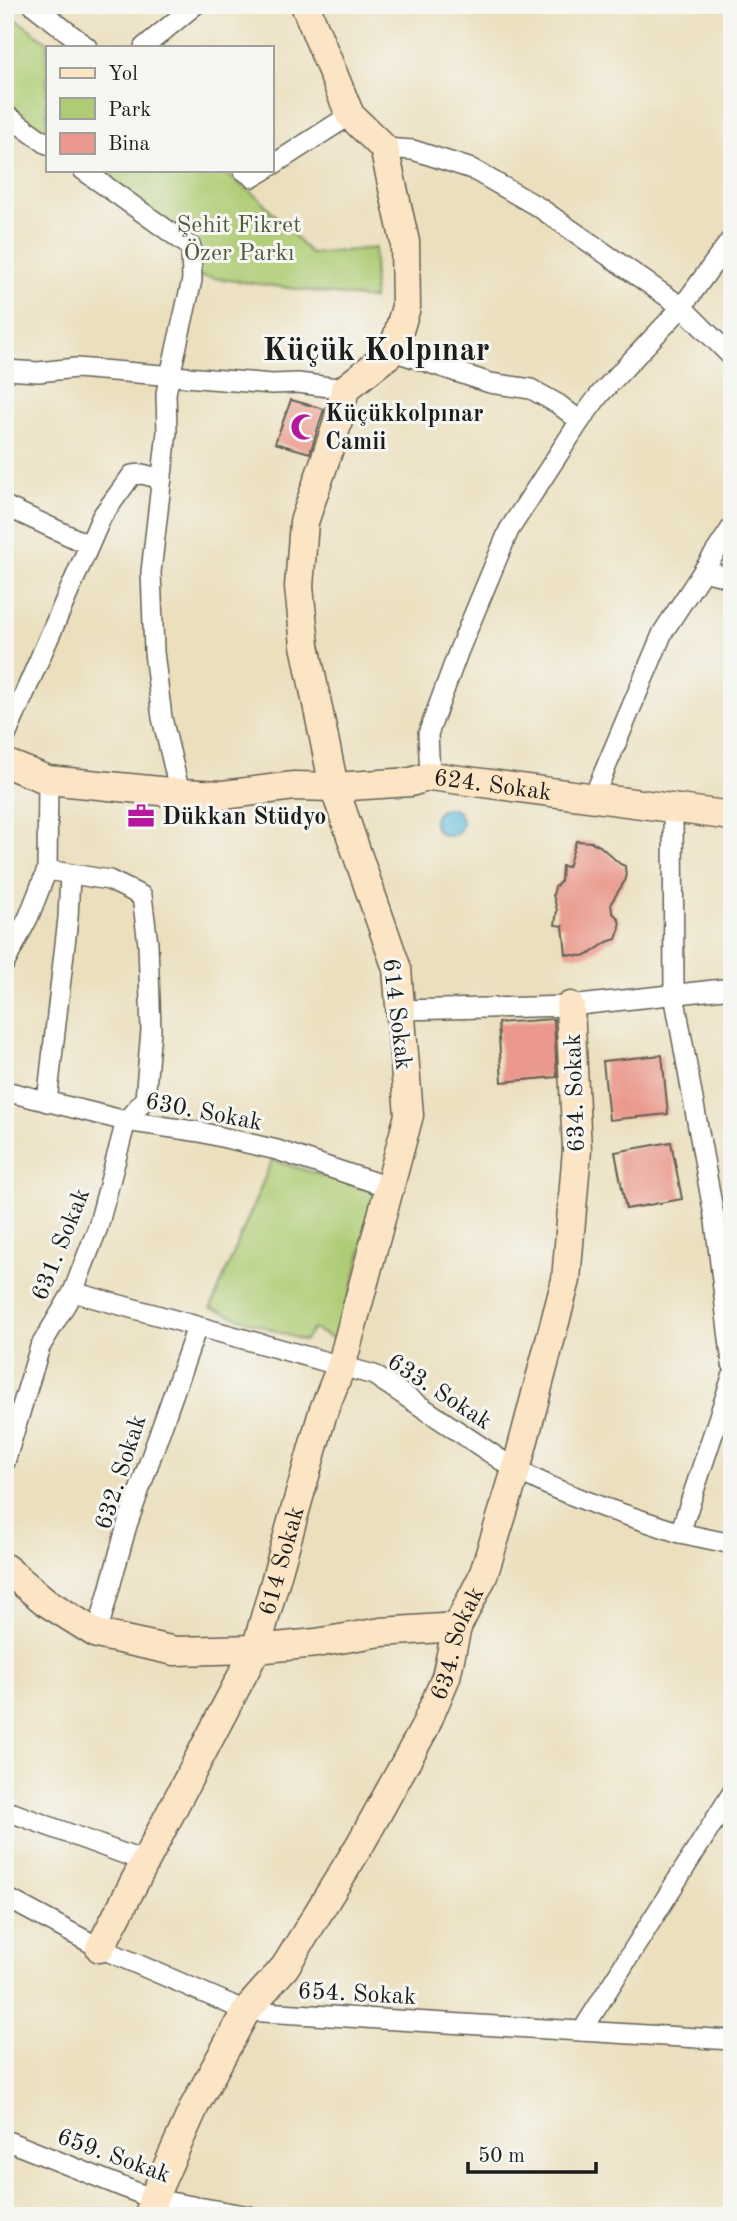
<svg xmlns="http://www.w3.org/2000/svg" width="737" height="2221" font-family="'Old Standard TT',serif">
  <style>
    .green { fill: #aecc74; stroke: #657448; stroke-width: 2 }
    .water { fill: #5bb9d9; stroke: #3c6a7a; stroke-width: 2 }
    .building { fill: #ea998c }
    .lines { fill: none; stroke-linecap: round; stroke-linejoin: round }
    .street-casing { stroke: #646054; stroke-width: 22 }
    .secondary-casing { stroke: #646054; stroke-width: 31 }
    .street { stroke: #fff; stroke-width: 19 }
    .secondary { stroke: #fce5c4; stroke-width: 28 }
    .labels { text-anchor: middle; stroke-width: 6; stroke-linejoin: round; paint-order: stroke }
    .park-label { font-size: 24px; fill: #4f5a3b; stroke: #f6f6f2 }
    .poi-label { font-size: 24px; font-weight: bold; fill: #1c1c1c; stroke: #f6f6f2; text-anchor: start }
    .street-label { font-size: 24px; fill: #1c1c1c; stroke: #f6f6f2 }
    .district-label { font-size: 32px; font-weight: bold; fill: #1c1c1c; stroke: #f6f6f2 }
  </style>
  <rect width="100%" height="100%" fill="#f6f6f2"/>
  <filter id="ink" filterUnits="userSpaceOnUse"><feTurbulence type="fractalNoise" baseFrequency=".0143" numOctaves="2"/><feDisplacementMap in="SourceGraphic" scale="14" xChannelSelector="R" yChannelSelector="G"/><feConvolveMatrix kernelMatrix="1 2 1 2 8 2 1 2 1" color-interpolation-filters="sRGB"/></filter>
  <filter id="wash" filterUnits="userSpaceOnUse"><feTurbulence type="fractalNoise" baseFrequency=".00686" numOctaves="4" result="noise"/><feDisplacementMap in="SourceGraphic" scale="28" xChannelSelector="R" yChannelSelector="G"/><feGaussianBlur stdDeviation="1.57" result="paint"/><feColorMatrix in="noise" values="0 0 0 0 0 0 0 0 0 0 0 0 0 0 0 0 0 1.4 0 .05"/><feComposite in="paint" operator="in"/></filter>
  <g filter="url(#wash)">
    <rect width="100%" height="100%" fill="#ebdfbd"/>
    <g class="green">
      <polygon points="5,11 54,47 47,47 47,137 5,107"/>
      <polygon points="92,170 221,170 260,199 311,254 375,248 373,299 190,275 197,245"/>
      <polygon points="272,1160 376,1192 339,1341 313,1329 304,1341 211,1308"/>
    </g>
    <circle class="water" cx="448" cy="822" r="14"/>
    <g id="blocks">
      <g class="building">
        <polygon points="291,400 324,409 310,453 275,443"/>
        <polygon points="576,841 592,842 600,846 620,864 625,866 626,879 611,903 612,912 619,919 620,928 616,939 607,942 588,955 581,956 566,954 563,926 555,925 557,910 553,895 555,887 561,881 562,866 568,867"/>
        <polygon points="554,1019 557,1077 502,1082 498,1023"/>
        <polygon points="662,1055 668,1114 609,1120 603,1061"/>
        <polygon points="671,1142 682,1199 626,1209 615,1152"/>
      </g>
    </g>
  </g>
  <g filter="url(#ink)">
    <use href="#blocks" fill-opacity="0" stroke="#646054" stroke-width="2"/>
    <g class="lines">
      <defs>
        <g id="street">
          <polyline points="33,5 87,47"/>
          <polyline points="144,47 195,5"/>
          <polyline points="5,114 47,144"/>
          <polyline points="384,148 413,150 472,169 540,208 682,307 732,357"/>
          <polyline points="271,166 350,115"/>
          <polyline points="83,170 191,247 192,280 166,393 167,432 151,572 154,652 162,718 180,793"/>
          <polyline points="243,170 253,177 265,170"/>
          <polyline points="393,351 490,383 531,389 558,404 580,421 600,394 682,307 732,238"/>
          <polyline points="5,370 38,372 76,368 272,384 298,383 345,389"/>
          <polyline points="5,506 89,545"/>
          <polyline points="703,571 732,578"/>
          <polyline points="5,738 102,516 132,475 142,474 162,479"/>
          <polyline points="430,776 428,734 459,650 509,530 580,421"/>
          <polyline points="593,798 663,632 732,527"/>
          <polyline points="673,809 674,994 715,1221 732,1364"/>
          <polyline points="5,963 29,916 47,870"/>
          <polyline points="400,1010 570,1006 732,988"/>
          <polyline points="5,1091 126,1121 200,1132 277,1150 391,1188"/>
          <polyline points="47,1102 68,918 70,875"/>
          <polyline points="73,1292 374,1375 516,1470 556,1489 602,1507 680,1533 732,1544"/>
          <polyline points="5,1462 40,1347 73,1292 98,1227 126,1121 145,1099 151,1030 148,944 142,896 109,880 47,870 48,780"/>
          <polyline points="680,1533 732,1377"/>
          <polyline points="97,1634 127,1525 197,1327"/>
          <polyline points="5,1814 13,1813 146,1862"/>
          <polyline points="5,1897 100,1948 246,2011 732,2040"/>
          <polyline points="582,2031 732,1793"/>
          <polyline points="5,2140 153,2199 249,2216"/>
        </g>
        <g id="secondary">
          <path id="s1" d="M5,763L48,780L180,793L223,795L294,786L334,787L411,782L430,776L732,816"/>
          <polyline points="5,1568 46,1602 97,1634 175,1651 256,1649 316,1643 381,1632 457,1627"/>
          <path id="s2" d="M100,1948L256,1649L323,1412L341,1367L409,1115L397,969L334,787L305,645L299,587L304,522L337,425L345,389L393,351L406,307L405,242L384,148L350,115L305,5"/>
          <path id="s3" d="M149,2216L153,2199L195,2105L246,2011L285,1967L361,1843L424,1729L446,1677L457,1627L483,1576L516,1470L566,1280L577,1150L570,1006"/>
        </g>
      </defs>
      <use href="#street" class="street-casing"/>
      <use href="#secondary" class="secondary-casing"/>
      <use href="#street" class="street"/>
      <use href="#secondary" class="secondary"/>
    </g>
  </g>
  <defs>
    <symbol id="mosque-bare" viewBox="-9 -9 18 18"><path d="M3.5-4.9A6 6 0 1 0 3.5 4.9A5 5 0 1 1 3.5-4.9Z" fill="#b5179e" stroke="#f6f6f2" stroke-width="2.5" paint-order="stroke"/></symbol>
    <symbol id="office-bare" viewBox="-9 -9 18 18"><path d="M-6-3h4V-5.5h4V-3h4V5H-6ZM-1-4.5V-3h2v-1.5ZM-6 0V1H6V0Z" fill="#b5179e" stroke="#f6f6f2" stroke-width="2.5" paint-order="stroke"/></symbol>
  </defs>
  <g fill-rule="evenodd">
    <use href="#mosque-bare" x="285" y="408" width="38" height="38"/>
    <use href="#office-bare" x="122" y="797" width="38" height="38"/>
  </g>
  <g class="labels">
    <g class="park-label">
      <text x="239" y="232">Şehit Fikret<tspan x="239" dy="28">Özer Parkı</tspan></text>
    </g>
    <g class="poi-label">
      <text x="325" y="421">Küçükkolpınar<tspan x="325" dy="28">Camii</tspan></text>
      <text x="162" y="824">Dükkan Stüdyo</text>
    </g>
    <g class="street-label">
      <text dy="8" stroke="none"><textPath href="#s1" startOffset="494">624. Sokak</textPath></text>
      <text transform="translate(398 1014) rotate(83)" y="8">614 Sokak</text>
      <text transform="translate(574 1093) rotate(-92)" y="8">634. Sokak</text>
      <text transform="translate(204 1111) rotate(11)" y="8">630. Sokak</text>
      <text transform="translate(60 1244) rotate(-68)" y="8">631. Sokak</text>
      <text transform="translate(440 1391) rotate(33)" y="8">633. Sokak</text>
      <text transform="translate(120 1472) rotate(-72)" y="8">632. Sokak</text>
      <text dy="8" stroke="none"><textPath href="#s2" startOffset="429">614 Sokak</textPath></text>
      <text dy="8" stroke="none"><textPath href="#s3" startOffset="654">634. Sokak</textPath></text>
      <text transform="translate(357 1993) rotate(3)" y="8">654. Sokak</text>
      <text transform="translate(114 2155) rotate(20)" y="8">659. Sokak</text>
    </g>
    <g class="district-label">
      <text x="376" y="360">Küçük Kolpınar</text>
    </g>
  </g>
  <rect width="737" height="2221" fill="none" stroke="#f6f6f2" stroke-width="28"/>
  <rect x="46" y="46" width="228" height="126" fill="#f6f6f2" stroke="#9f9f9c" stroke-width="2"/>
  <rect x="60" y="68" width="35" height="10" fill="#fce5c4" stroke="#9f9f9c" stroke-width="2"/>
  <text x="108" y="80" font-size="21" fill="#1c1c1c">Yol</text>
  <rect x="60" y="98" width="35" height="21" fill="#aecc74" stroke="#9f9f9c" stroke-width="2"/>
  <text x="108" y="116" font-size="21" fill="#1c1c1c">Park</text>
  <rect x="60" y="133" width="35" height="21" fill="#ea998c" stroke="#9f9f9c" stroke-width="2"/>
  <text x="108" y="150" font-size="21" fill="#1c1c1c">Bina</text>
  <path d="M468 2162v10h128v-10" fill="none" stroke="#1c1c1c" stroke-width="3.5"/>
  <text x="478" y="2162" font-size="21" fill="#1c1c1c" stroke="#f6f6f2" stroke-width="5" paint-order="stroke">50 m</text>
</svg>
